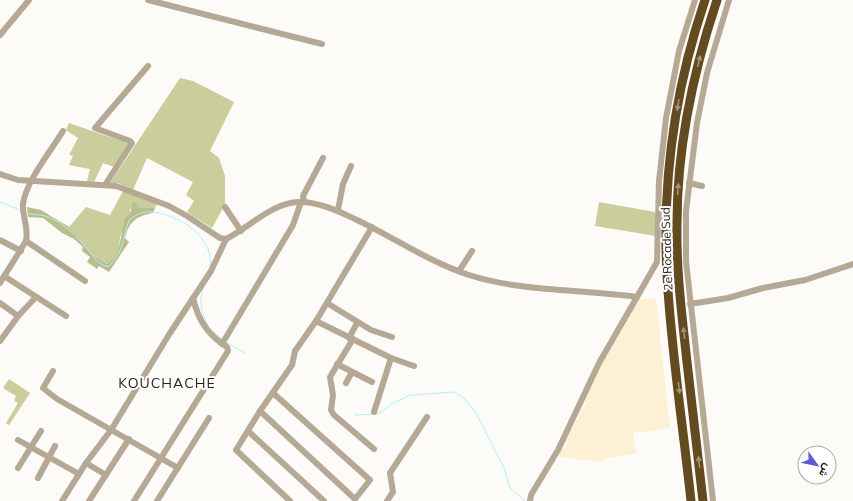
<svg xmlns="http://www.w3.org/2000/svg" width="853" height="501" font-family="Mulish,Vazirmatn,sans-serif">
  <style>
    .built { fill: #fef0d5 }
    .green { fill: #cacd9c }
    .forest { fill: #babd8b }
    .lines { fill: none; stroke-linecap: round; stroke-linejoin: round }
    .stream { stroke: #aef1f4; stroke-width: 1 }
    .minor { stroke: #b5a895; stroke-width: 6 }
    .highway { stroke: #644a21; stroke-width: 9 }
    .oneway { fill: #a2927a }
    .labels { text-anchor: middle; stroke-width: 4; stroke-linejoin: round; paint-order: stroke }
    .street-label { font-size: 12px; fill: #27231c; stroke: #fff }
    .quarter-label { font-size: 14px; letter-spacing: 1px; fill: #27231c; stroke: #fff }
  </style>
  <rect width="100%" height="100%" fill="#fdfbf7"/>
  <polygon class="built" points="637,299 656,299 670,428 633,433 636,454 605,458 602,462 559,457 561,449 566,448 568,444 566,441 580,414 580,409 584,409 587,392"/>
  <g class="green">
    <polygon points="180,78 193,81 234,102 210,151 219,158 225,176 225,205 212,228 187,212 194,201 186,195 193,182 147,158 133,190 118,183 110,183"/>
    <polygon points="69,123 130,144 114,167 103,163 94,182 87,181 90,169 69,165 73,156 69,155 78,138 66,130"/>
    <polygon points="123,191 157,204 155,208 135,207 130,209 130,214 120,237 119,247 114,258 107,264 94,256 69,227 86,207 110,215"/>
    <polygon points="599,202 655,212 656,236 595,226"/>
    <polygon points="9,379 30,393 9,425 6,423 18,403 14,401 16,396 3,388"/>
  </g>
  <path class="forest" d="M133,202L137,203L136,207L155,208L153,213C136,216 129,222 125,238L129,242L109,272L99,266L97,269L87,262L90,257L82,251L83,247L74,239L62,233L43,218L28,217L27,207L41,210L69,227L94,256L107,264L114,258L119,247L125,218L130,214Z"/>
  <g class="lines">
    <g class="stream">
      <polyline points="0,202 22,211"/>
      <path d="M26,213C32,215 39,214 45,216C67,222 84,246 99,263L105,266H109C123,253 123,237 129,220C134,216 142,211 149,212C175,212 215,236 210,266"/>
      <path d="M203,288C199,303 201,312 208,325"/>
      <polyline points="212,331 222,339"/>
      <polyline points="226,342 245,353"/>
      <polyline points="376,414 383,411 391,404 411,395 453,392 463,397 476,413 504,468 510,488 525,501"/>
      <polyline points="355,415 372,414"/>
    </g>
    <g class="minor">
      <polyline points="148,0 322,44"/>
      <polyline points="0,35 29,0"/>
      <path d="M0,174L18,180L116,186L169,206L187,216L220,238L226,239C248,228 275,201 300,202C319,202 338,211 355,219C393,237 429,262 469,275C522,292 582,289 637,297L599,363L558,450L531,495L530,501"/>
      <polyline points="689,183 702,186"/>
      <polyline points="105,185 132,143 130,141 95,128 148,66"/>
      <polyline points="304,202 303,196 323,158"/>
      <polyline points="225,207 241,231"/>
      <polyline points="338,210 343,184 351,166"/>
      <polyline points="0,240 21,251"/>
      <polyline points="26,241 85,281"/>
      <polyline points="459,271 472,251"/>
      <polyline points="4,276 66,316"/>
      <path d="M0,283L26,241C29,228 22,216 23,204C26,181 51,151 63,131"/>
      <polyline points="637,297 657,262 659,181 666,118 679,51 695,0"/>
      <polyline points="0,303 18,316"/>
      <polyline points="327,303 371,330 392,337"/>
      <polyline points="690,304 728,298 763,288 805,280 853,264"/>
      <polyline points="316,321 391,358 414,366"/>
      <polyline points="349,338 357,323"/>
      <polyline points="353,339 330,377 333,395 331,410 334,415 374,449"/>
      <polyline points="0,341 19,315 36,297"/>
      <polyline points="222,344 293,225 301,202"/>
      <polyline points="337,364 372,382"/>
      <polyline points="53,371 43,388 57,399 178,468"/>
      <polyline points="346,383 352,372"/>
      <polyline points="260,411 355,499 370,480 273,393"/>
      <polyline points="374,412 391,358"/>
      <polyline points="248,431 324,501"/>
      <polyline points="18,440 79,474"/>
      <polyline points="86,463 106,475"/>
      <polyline points="18,468 41,431"/>
      <polyline points="38,478 55,446"/>
      <polyline points="62,501 86,463 111,430 170,333 211,271 226,239"/>
      <polyline points="89,501 129,439"/>
      <path d="M134,501L228,351L227,347C208,335 198,320 193,298"/>
      <polyline points="157,501 209,418"/>
      <polyline points="290,501 236,450 260,411 292,365 295,351 316,321 372,227"/>
      <polyline points="387,501 393,492 390,473 427,417"/>
      <polyline points="713,501 686,261 686,211 697,123 707,73 729,0"/>
    </g>
    <g class="highway">
      <path d="M691,501C683,426 671,350 667,275C662,182 675,88 705,0"/>
      <path d="M703,501C698,455 692,409 687,362C682,316 676,270 677,223C677,147 693,72 717,0"/>
    </g>
  </g>
  <defs><path id="oneway-solid" d="M-6-.8H1V-3.2L6.5 0L1 3.2V.8H-6Z"/></defs>
  <g class="oneway">
    <use href="#oneway-solid" transform="translate(699 61) rotate(-76)"/>
    <use href="#oneway-solid" transform="translate(678 105) rotate(99)"/>
    <use href="#oneway-solid" transform="translate(678 189) rotate(-86)"/>
    <use href="#oneway-solid" transform="translate(684 333) rotate(-96)"/>
    <use href="#oneway-solid" transform="translate(679 388) rotate(84)"/>
    <use href="#oneway-solid" transform="translate(699 462) rotate(-97)"/>
  </g>
  <g class="labels">
    <g class="street-label">
      <text transform="translate(667 249) rotate(-92)" y="4">2e Rocade Sud</text>
    </g>
    <g class="quarter-label">
      <text x="167" y="388">KOUCHACHE</text>
    </g>
  </g>
  <g transform="translate(817 465) rotate(123)"><circle r="19" fill="#ffffff" stroke="#a9a7a4"/>
  <path d="M0-3L7 15L0 10L-7 15Z" fill="#5c5bd3"/>
  <text y="-6" font-size="11" font-weight="bold" text-anchor="middle" fill="#27231c">ش</text>
  </g>
</svg>
